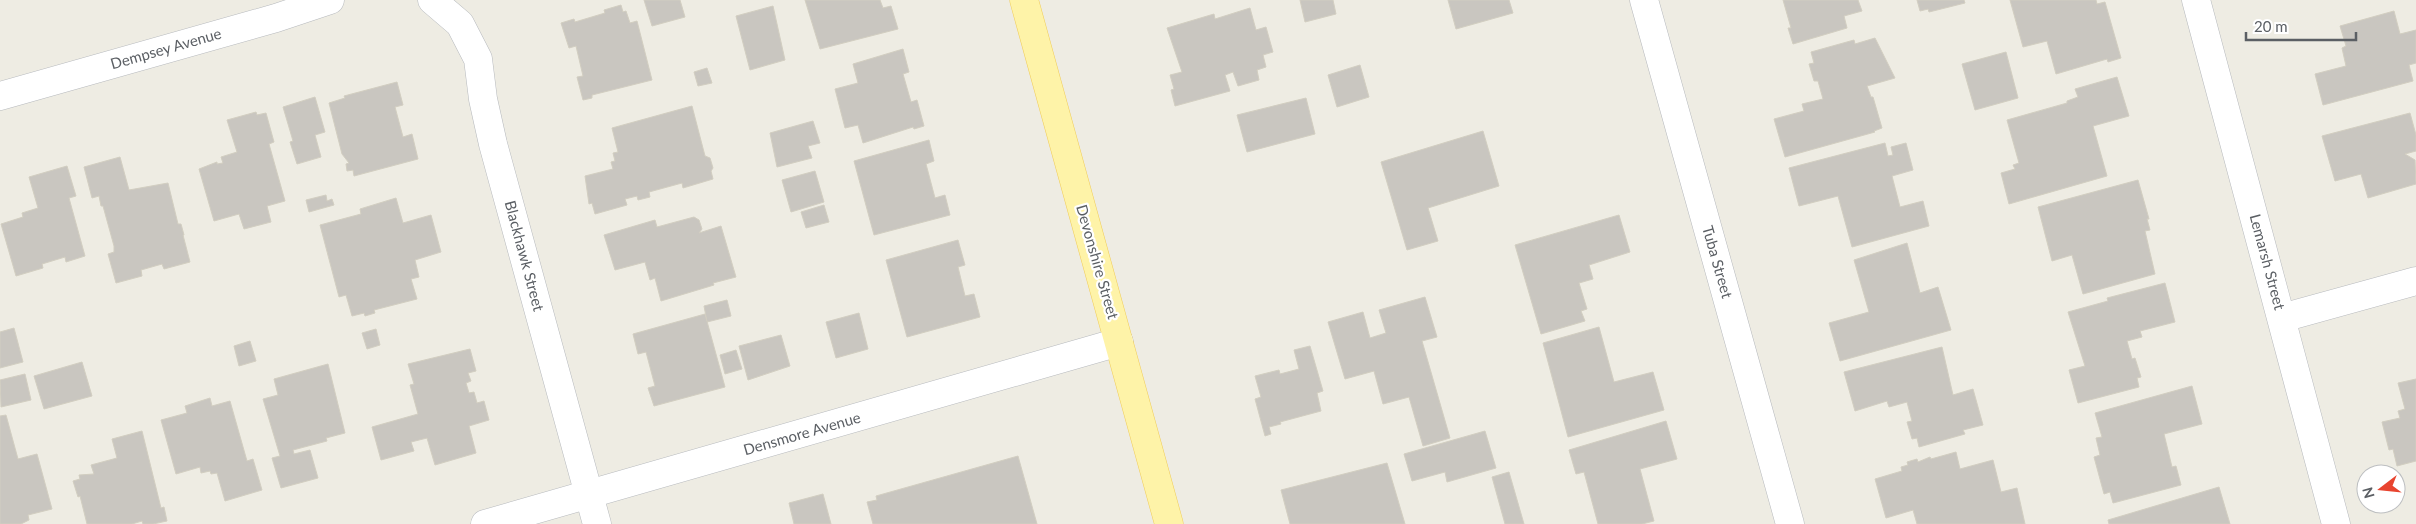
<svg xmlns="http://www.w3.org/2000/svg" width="2416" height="524" font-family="Lato,sans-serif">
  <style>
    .building { fill: #c9c6c0; stroke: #d2cec1 }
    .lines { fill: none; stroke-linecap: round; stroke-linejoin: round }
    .minor-casing { stroke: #b6b9bd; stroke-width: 29 }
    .major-casing { stroke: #f0cc5a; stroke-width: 29 }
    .minor { stroke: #fff; stroke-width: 28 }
    .major { stroke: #fef3a8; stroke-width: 28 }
    .labels { text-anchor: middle; stroke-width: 4.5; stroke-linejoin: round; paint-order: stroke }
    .street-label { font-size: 15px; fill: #5b5f64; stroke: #fff }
  </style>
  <rect width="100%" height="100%" fill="#eeece3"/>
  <g class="building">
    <polygon points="644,0 680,0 685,17 652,26"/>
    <polygon points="805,0 880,0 883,8 891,6 898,29 820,49"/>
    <polygon points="1300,0 1333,0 1336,14 1305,22"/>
    <polygon points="1448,0 1509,0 1513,13 1456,29"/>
    <polygon points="1783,0 1858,0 1862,11 1844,16 1847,28 1793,44 1788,28 1791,28"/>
    <polygon points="1917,0 1964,0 1965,3 1929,12 1928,9 1920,11"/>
    <polygon points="2010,0 2096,0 2097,4 2105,2 2121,58 2108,62 2107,59 2056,74 2047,41 2023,47"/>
    <polygon points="621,5 623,12 626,11 630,23 637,21 652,80 592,95 592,98 583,100 577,77 583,76 576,46 569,48 561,23 574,19 575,22 605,13 604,10"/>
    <polygon points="773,6 785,60 750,70 736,16"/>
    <polygon points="1250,8 1256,30 1266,27 1273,52 1263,55 1266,67 1257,70 1259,80 1238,86 1233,72 1225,75 1230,91 1175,106 1171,90 1174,89 1170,75 1182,72 1167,28 1214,14 1215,19"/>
    <polygon points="2394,11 2400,34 2416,30 2416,63 2409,65 2413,81 2323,105 2315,74 2346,66 2342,48 2346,46 2340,26"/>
    <polygon points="1875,38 1895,78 1867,86 1871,97 1873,97 1882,128 1874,131 1875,132 1785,157 1774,119 1804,111 1802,104 1823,99 1818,81 1814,81 1809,64 1814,63 1811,52 1854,40 1855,44"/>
    <polygon points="903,49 909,72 903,74 911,102 917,100 924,126 914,129 913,127 863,143 858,125 845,128 835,89 858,83 853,64"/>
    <polygon points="2006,52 2018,98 1975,110 1962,64"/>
    <polygon points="1360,65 1369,97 1337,107 1328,75"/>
    <polygon points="707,68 712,83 698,86 694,72"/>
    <polygon points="2117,77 2129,116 2093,126 2107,176 2009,204 2001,173 2015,169 2013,165 2019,163 2007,120 2067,103 2067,101 2078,97 2075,89"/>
    <polygon points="397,82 403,105 395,107 403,137 412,134 418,159 354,176 353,170 347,171 346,164 349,163 342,154 329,103 345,98 344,96"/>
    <polygon points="315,97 325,132 315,135 321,157 297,164 290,142 293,141 283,107"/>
    <polygon points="1306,98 1315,134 1247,152 1237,115"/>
    <polygon points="692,106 705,156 710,158 713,168 711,171 713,179 683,188 682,183 649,192 650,197 638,200 637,196 625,199 627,205 595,214 592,203 589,204 585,176 613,169 611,162 615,161 613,153 618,152 612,128"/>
    <polygon points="256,112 257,115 266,113 274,142 269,144 285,201 267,206 271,222 244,229 239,214 214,221 199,169 217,162 217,164 223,163 221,157 237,152 227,120"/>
    <polygon points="2410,113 2416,135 2416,151 2405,154 2415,160 2416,184 2368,198 2361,174 2335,181 2322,136"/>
    <polygon points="813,121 820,143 808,146 812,158 777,167 770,133"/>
    <polygon points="1483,131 1499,186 1428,208 1438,241 1407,250 1381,162"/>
    <polygon points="929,140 934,161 926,164 935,198 945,195 950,215 874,235 854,161"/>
    <polygon points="1885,143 1888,156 1893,155 1891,147 1906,143 1913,170 1892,176 1900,207 1923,201 1929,226 1852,247 1838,196 1799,206 1789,168"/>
    <polygon points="120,157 129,190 168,183 178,224 181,224 184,235 183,235 190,262 164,269 162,264 141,270 142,276 116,283 108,254 114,252 114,246 103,206 101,206 99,196 92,198 84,167"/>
    <polygon points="67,166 76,196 69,198 85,256 66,262 65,257 42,264 43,268 16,276 1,224 23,217 22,213 38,208 29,177"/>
    <polygon points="815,171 824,202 791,212 782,180"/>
    <polygon points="2138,180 2149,219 2147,219 2150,230 2145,231 2155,274 2083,294 2072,255 2052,261 2038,207"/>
    <polygon points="326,195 327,201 332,199 334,205 309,212 306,200"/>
    <polygon points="396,198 403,223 431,215 441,252 415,260 419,277 411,279 417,299 374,310 375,313 365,316 364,313 352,316 346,295 339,297 320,225 361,214 360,209"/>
    <polygon points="824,205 829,222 806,228 801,212"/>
    <polygon points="1619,215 1630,252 1589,265 1593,279 1579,283 1587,309 1581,311 1585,321 1541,334 1515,245"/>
    <polygon points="694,217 699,220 702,229 699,233 721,226 736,277 713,283 714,285 661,301 655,278 650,280 645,262 615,270 604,235 655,220 657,227"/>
    <polygon points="958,240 965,265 958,267 965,296 974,294 980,317 907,337 886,260"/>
    <polygon points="1907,243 1920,293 1938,287 1951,330 1840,361 1829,323 1869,312 1854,260"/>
    <polygon points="2165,283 2175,322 2140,331 2142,337 2127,341 2132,359 2135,358 2141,377 2137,378 2139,387 2078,403 2069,370 2085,366 2068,312 2108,301 2107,298"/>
    <polygon points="1425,297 1437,337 1422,341 1450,438 1423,446 1409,397 1383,404 1374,371 1345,379 1328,322 1363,312 1370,338 1386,333 1379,310"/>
    <polygon points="727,300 731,316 707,322 704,306"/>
    <polygon points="859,313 868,349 836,358 826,322"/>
    <polygon points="705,314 725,387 654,406 648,388 655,386 646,352 638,354 633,334"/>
    <polygon points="1599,327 1614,382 1653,372 1664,410 1568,437 1543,343"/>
    <polygon points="14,328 23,362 0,368 0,332"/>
    <polygon points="376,329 380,345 367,349 362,333"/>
    <polygon points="781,335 790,366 748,380 739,346"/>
    <polygon points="250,341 256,361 239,366 234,346"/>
    <polygon points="1310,346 1323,391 1317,393 1321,411 1280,422 1281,424 1269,427 1271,434 1265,436 1255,399 1261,397 1255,376 1279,370 1280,374 1299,369 1294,350"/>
    <polygon points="1942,347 1953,395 1973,389 1983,425 1963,430 1965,434 1919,447 1917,438 1912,439 1907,422 1912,421 1907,402 1889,407 1887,401 1855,411 1844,372"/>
    <polygon points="470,349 476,371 468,373 471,381 466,383 469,393 474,392 477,403 484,401 489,420 469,426 476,453 435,465 427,438 411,442 414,451 381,460 372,427 418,414 410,385 414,384 408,364"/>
    <polygon points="736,350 742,369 725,374 720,355"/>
    <polygon points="82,362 92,396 44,409 34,376"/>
    <polygon points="328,364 345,433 326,438 327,441 293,450 294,454 310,450 318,478 281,488 272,458 280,456 263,399 278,395 274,379"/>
    <polygon points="25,374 31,400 1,407 0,380"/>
    <polygon points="2416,379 2416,461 2397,466 2393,449 2389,450 2382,422 2400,418 2398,411 2405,409 2398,383"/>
    <polygon points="2192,386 2202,424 2164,434 2172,467 2176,466 2181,485 2113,503 2110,492 2104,494 2094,457 2100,455 2096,438 2102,437 2095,413"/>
    <polygon points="210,398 212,406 230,401 247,461 253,459 262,490 225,501 217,473 211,474 210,471 201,473 200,467 176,474 161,420 187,413 185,406"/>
    <polygon points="6,415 18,459 37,454 52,509 28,515 29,520 21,524 0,524 0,416"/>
    <polygon points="1666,421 1677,459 1640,469 1654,521 1642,524 1598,524 1584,472 1576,474 1569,450"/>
    <polygon points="142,431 161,508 164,507 167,521 153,524 143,524 142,521 132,524 87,524 80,496 78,497 73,481 80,479 79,475 94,474 91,465 117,458 112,439"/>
    <polygon points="1485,431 1496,468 1447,482 1445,472 1412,481 1404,454"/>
    <polygon points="1956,452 1960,469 1993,460 2001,492 2017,488 2025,524 1917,524 1913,510 1886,518 1875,479 1902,471 1901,467 1908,465 1907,462 1917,459 1918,462 1930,457 1931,459"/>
    <polygon points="1018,456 1037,524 873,524 867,502 877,500 876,496"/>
    <polygon points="1387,463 1405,524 1290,524 1281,490"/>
    <polygon points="1509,472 1524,524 1505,524 1492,477"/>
    <polygon points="2219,487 2230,524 2109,524 2108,520"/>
    <polygon points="823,494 831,524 794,524 789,503"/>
  </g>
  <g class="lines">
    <defs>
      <g id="minor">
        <polyline points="432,0 460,24 478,59 483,99 493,144 597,524"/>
        <polyline points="1644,0 1790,524"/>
        <polyline points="2196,0 2336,524"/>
        <polyline points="0,96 276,18 330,0"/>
        <polyline points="2282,318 2416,281"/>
        <polyline points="485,524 1119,342"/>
      </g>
      <polyline id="major" points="1024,0 1169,524"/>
    </defs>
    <use href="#minor" class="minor-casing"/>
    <use href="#major" class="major-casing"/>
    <use href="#minor" class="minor"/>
    <use href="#major" class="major"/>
  </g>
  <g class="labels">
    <g class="street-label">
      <text transform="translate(166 49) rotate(-16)" y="5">Dempsey Avenue</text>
      <text transform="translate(524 256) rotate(75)" y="5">Blackhawk Street</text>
      <text transform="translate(1097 262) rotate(74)" y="5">Devonshire Street</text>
      <text transform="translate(1717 262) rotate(74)" y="5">Tuba Street</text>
      <text transform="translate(2267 262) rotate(75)" y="5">Lemarsh Street</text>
      <text transform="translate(802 434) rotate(-16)" y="5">Densmore Avenue</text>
    </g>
  </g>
  <g transform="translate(2381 489) rotate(254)"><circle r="24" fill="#ffffff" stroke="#bdbfc1"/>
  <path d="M0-4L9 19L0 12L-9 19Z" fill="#e8442f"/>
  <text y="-8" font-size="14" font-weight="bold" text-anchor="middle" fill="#5b5f64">N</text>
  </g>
  <path d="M2246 32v8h110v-8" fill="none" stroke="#5b5f64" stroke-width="2.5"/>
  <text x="2254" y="32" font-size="15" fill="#5b5f64" stroke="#ffffff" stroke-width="4" paint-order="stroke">20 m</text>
</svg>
